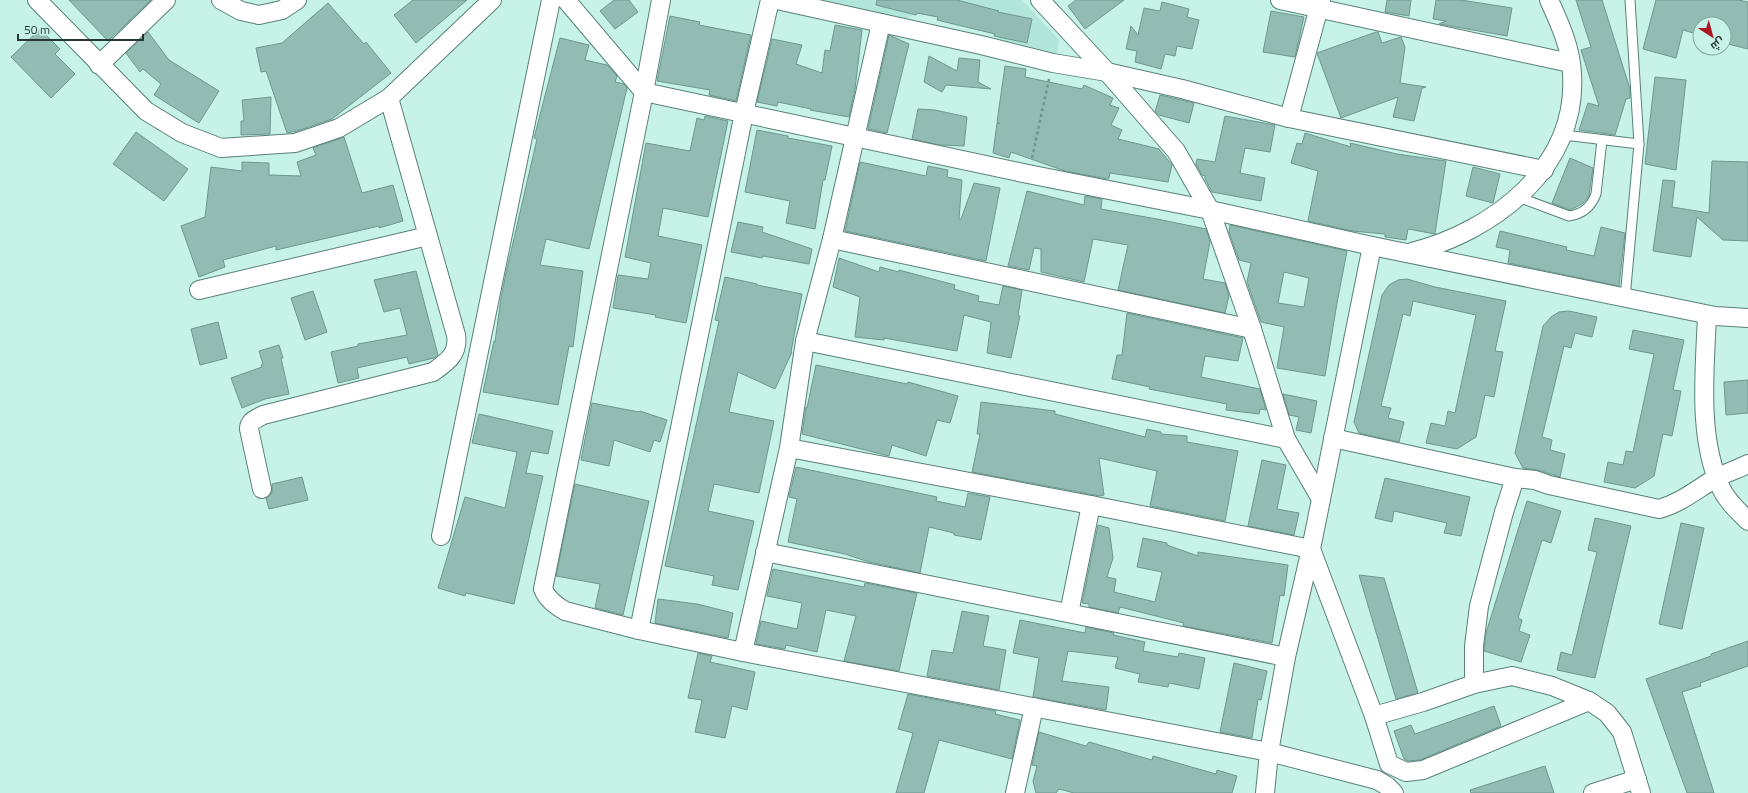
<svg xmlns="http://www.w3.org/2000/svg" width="1748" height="793" font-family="'Titillium Web',Cairo,sans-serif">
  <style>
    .built { fill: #b2e6db }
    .building { fill: #92bcb3; stroke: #6e978e; fill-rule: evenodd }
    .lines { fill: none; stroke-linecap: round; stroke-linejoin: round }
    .lane-casing { stroke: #598179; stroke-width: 11 }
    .street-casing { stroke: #598179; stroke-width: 20 }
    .path { stroke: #75938d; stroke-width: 2.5; stroke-dasharray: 3 3; stroke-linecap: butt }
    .lane { stroke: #fff; stroke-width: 9 }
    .street { stroke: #fff; stroke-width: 18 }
  </style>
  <rect width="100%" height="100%" fill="#c6f2e8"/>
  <polygon class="built" points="814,0 1022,0 1059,40 1057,53 999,40 995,31 917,13 906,19"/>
  <g class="building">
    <polygon points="69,0 151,0 108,41"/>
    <polygon points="413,0 467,0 416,43 394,15"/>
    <polygon points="614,0 629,0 638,12 615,29 600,11"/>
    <polygon points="877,0 957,0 999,11 998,12 1032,19 1027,43 994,36 995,34 937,20 938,17 917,13 916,15 876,5"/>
    <polygon points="1076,0 1124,0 1085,29 1068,6"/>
    <polygon points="1387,0 1411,0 1409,16 1385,12"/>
    <polygon points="1436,0 1461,0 1512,8 1507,36 1439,24 1446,21 1433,19"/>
    <polygon points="1576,0 1602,0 1630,89 1630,98 1626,99 1615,135 1579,130 1588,103 1599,106 1581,50 1591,47"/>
    <polygon points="1656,0 1739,0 1748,2 1748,49 1724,43 1724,24 1700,24 1700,35 1683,30 1676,58 1643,49"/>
    <polygon points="1162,2 1189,9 1187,17 1199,20 1192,49 1177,46 1175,56 1165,54 1161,69 1135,62 1137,51 1126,49 1131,26 1138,35 1144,8 1160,11"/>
    <polygon points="328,3 364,44 366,42 391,73 332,119 297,131 287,133 266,71 261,72 256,48 282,43"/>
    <polygon points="1271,11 1304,17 1295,57 1263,52"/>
    <polygon points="670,16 700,22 699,25 751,35 736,101 709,95 710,90 657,81"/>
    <polygon points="835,25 862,30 855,89 849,117 810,110 811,109 778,102 777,106 757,102 772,39 802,45 796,64 822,73 825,50 830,51"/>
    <polygon points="40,29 60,49 55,54 75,74 51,98 11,57"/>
    <polygon points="148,32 169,60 219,91 199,123 154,95 161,84 143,69 140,72 126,53"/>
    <polygon points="1376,32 1378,32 1382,43 1401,37 1405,47 1400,83 1426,87 1422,88 1414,121 1393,117 1398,97 1341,118 1317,53"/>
    <polygon points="889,35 909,44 887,133 868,129"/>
    <polygon points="560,38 589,45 585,60 607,65 617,76 615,82 624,84 627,88 589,249 546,239 540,265 583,271 573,347 569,346 558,405 483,392 494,341 495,342 501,298 506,273 537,139 534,138"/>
    <polygon points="929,56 957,71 959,58 980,60 978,82 991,89 946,85 942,92 924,82"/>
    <polygon points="1005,66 1026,69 1025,77 1082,89 1084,85 1113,98 1110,105 1119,108 1111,125 1122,130 1118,139 1159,149 1172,165 1168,182 1110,173 1109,178 1107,179 1065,171 1011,152 1009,158 993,153 997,123 1000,124 997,122"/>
    <polygon points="1655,77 1686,80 1676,170 1645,164"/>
    <polygon points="1160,95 1194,103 1189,123 1159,115 1155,112"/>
    <polygon points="271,97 270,134 241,135 241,121 244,121 242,100"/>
    <polygon points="918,109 935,110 967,117 964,146 940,145 912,139"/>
    <polygon points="705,116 728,121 708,217 663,208 658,236 702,245 686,323 655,317 656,315 613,308 618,275 648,279 651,263 625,257 646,143 690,151 697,118 704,120"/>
    <polygon points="1225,116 1275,125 1270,152 1245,148 1240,173 1265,178 1261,201 1212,192 1205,179 1205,176 1202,175 1196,164 1197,159 1215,162"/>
    <polygon points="757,130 788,136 788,138 832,146 825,180 823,180 815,229 786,223 790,201 745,192"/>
    <polygon points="136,132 188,169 164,201 113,164"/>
    <polygon points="1305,133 1351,147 1350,143 1397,154 1446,161 1435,234 1408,229 1406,240 1385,237 1385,234 1352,231 1308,221 1318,171 1291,163 1297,143 1302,144"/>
    <polygon points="344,137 362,193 393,185 403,221 379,228 379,226 276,250 276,246 223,260 225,267 199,277 181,226 205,217 211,167 242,171 242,162 269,163 269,175 301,176 297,162 316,155 313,148"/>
    <polygon points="1570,158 1593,168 1589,196 1582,204 1570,210 1552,203"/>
    <polygon points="1712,161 1748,162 1748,241 1723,240 1697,217 1691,257 1653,251 1663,180 1675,181 1672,207 1709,213"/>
    <polygon points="860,162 926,176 928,166 948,170 947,177 962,180 959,219 961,219 974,183 1000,188 986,261 845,231"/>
    <polygon points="1473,167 1500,174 1493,203 1466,196"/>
    <polygon points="1027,191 1084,205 1085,196 1102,199 1101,209 1157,219 1206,229 1210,242 1203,279 1225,283 1229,296 1225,313 1118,290 1128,245 1093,239 1084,282 1041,272 1041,249 1034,248 1029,270 1008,266"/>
    <polygon points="738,222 763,227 762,232 812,249 809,264 763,256 762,258 731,252"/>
    <path d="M1230,225L1347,251L1337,303L1325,376L1277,368L1284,327L1261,322L1247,282L1251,263L1239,260L1229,232ZM1284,272L1309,278L1304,307L1278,303Z"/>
    <polygon points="1601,227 1625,233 1619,286 1508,263 1510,250 1496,247 1500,231 1567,247 1566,250 1594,256"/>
    <polygon points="839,258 879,272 880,267 899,272 899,270 955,285 954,289 979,296 978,301 999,305 1003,286 1022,290 1018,316 1020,316 1011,358 987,353 991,322 964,315 957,351 884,338 884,340 855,337 860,297 833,287"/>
    <polygon points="416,271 438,355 434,358 409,364 407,357 357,368 359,378 338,383 331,352 358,346 358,344 407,335 400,308 384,312 374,280"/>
    <polygon points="725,277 757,284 757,285 802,294 791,352 792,352 775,389 738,372 729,412 774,421 759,493 714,484 708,511 754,521 738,590 712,585 714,576 665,566 719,321 715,320"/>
    <polygon points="1407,279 1435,287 1506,301 1495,351 1503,352 1494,397 1485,395 1476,437 1457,449 1426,443 1431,423 1445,426 1448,411 1455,413 1476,315 1413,301 1410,316 1403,314 1381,406 1391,408 1388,418 1404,422 1399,442 1359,433 1354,422 1382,295 1389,285 1398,280"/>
    <polygon points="313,291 327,332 305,340 291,298"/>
    <polygon points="1569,311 1597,317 1592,337 1575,333 1571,348 1564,346 1542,437 1552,440 1550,450 1565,454 1560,477 1538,470 1523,468 1515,453 1543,326 1551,317 1559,312"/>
    <polygon points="1127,313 1243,338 1238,361 1205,356 1201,377 1260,389 1266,410 1260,409 1259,414 1226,410 1227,404 1149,389 1150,387 1112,379 1117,355 1122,355"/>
    <polygon points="218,322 227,358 200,365 191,329"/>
    <polygon points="1633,330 1684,340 1673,390 1681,391 1672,436 1663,434 1654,476 1635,488 1604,482 1608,462 1623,465 1626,451 1633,452 1654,354 1629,349"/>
    <polygon points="279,345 283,358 281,358 289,394 265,399 242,408 231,378 262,367 261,365 263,364 259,351"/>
    <polygon points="816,365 907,384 908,382 958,396 950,423 937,420 926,456 892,445 889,456 802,434 806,407 807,408"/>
    <polygon points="1748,380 1748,413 1726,415 1724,382"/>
    <polygon points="1283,394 1317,401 1311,433 1296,430 1299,417 1289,415"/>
    <polygon points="981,402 1055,411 1055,414 1145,437 1147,429 1161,432 1161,434 1187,436 1187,442 1238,451 1225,521 1150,506 1157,471 1099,458 1104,495 1100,496 972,472 980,434 977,434"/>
    <polygon points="592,403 639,412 640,411 667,420 660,442 654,440 650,452 614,440 609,466 581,460"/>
    <polygon points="479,414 553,431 548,454 531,451 526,473 543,476 514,604 466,593 465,596 438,588 465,497 505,508 517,452 472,443"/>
    <polygon points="1262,460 1286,465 1277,509 1299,513 1294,535 1248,526"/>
    <polygon points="796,467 937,497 936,501 965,507 968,493 990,497 981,540 954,535 954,533 929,527 920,573 869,562 845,554 788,542 797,499 789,497"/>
    <polygon points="302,477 308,500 269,509 266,498 272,493 272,484"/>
    <polygon points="1385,478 1470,497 1461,536 1444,533 1447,523 1394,511 1392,522 1375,518"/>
    <polygon points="575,484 649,501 623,615 595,608 600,584 556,576"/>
    <polygon points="1527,501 1561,511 1551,543 1542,540 1518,618 1522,620 1519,631 1530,635 1521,662 1484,651 1484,647 1486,633"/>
    <polygon points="1595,518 1631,526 1595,678 1557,670 1561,652 1572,655 1597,552 1588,550"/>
    <polygon points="1681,523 1704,528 1682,629 1659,624"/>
    <polygon points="1098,525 1109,528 1113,558 1107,577 1116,579 1114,592 1155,602 1162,572 1137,567 1143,538 1167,543 1167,545 1198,556 1198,552 1288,565 1284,596 1280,595 1272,643 1183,626 1184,623 1120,607 1118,613 1089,607 1089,604 1082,603"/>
    <polygon points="773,569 864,587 865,583 917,593 899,671 844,661 856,616 826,610 817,652 786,645 785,649 756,644 761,621 797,629 802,603 767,596"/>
    <polygon points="1359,575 1384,578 1418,693 1396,699"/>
    <polygon points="658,599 697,604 733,613 728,638 655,623"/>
    <polygon points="962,611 989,616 983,646 1006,650 999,690 927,676 932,650 953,653"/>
    <polygon points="1020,620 1085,633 1086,627 1114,633 1113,635 1145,642 1143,651 1178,657 1179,653 1205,658 1199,689 1169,683 1168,687 1138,682 1140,674 1115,668 1118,657 1068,651 1062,681 1109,687 1106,710 1033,697 1039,658 1013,653"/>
    <polygon points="1748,641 1748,666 1700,683 1701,686 1682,692 1714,793 1687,793 1646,679 1711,656 1711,654"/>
    <polygon points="698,653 712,656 710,662 755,672 747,710 732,706 725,738 695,732 702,700 688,698"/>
    <polygon points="1234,663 1267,671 1261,700 1258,699 1252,738 1220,732"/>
    <polygon points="908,694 996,711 995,714 1020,720 1012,759 939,740 924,793 896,793 913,733 898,729"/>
    <polygon points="1494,706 1501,726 1420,760 1408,761 1404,759 1394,731 1411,725 1415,734"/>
    <polygon points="1039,732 1086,746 1089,742 1152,760 1153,756 1216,774 1217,770 1237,776 1232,793 1074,793 1059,789 1056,793 1036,793 1033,781 1037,766 1032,765"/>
    <polygon points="1545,766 1554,793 1471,793 1470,790"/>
  </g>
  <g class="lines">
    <defs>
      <g id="lane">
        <polyline points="1564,135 1639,144"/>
        <path d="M1518,197L1569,216C1583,214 1591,207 1596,194L1602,140"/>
        <polyline points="1625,298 1639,144 1630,0"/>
      </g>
      <g id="street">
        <polyline points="37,0 146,111 182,133 221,148 295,143 339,128 389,98 492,0"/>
        <polyline points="221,0 241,11 259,15 282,10 297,0"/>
        <polyline points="566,0 644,92 1028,174 1210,210 1372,246 1715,316 1748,318"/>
        <path d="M661,0L644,92L543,589C547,599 555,605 565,611L639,630L743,652L1269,752L1286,657L1311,549L1372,246"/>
        <polyline points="777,0 981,45 1053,63 1107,72 1182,89 1289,118 1544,170"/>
        <polyline points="1040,0 1107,72 1176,151 1210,210 1252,329 1286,439 1321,499"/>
        <polyline points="1280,0 1570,63"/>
        <polyline points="99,65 166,0"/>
        <polyline points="1289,118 1321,0"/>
        <polyline points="832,239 1252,329"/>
        <path d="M1412,252C1494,231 1578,167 1572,74C1571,48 1560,24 1549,0"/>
        <polyline points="199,290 428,236"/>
        <path d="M1707,315C1705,369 1697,437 1721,488C1727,501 1738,511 1748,521"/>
        <polyline points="805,341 1286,439"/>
        <path d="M1333,438L1515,478L1535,480L1549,485L1659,509C1681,503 1697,489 1716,478C1726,473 1738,469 1748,464"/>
        <polyline points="789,448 1091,505 1311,549 1374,716 1389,764 1406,772 1423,770 1589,701"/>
        <path d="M262,489L249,429C249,421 256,419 263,415L433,372C447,362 459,354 456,335L389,98"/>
        <polyline points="441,536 551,0"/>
        <polyline points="765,552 1286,657"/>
        <polyline points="1069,613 1091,505"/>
        <polyline points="639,630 744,113 770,0"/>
        <polyline points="743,652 789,448 805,341 832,239 881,23"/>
        <polyline points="1474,684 1474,646 1479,606 1504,512 1515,478"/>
        <polyline points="1374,716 1423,702 1474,684 1512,676 1552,686 1589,701 1607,713 1622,732 1641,793"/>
        <polyline points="1015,793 1034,707"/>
        <polyline points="1265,793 1269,752 1377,780 1387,786 1394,793"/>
        <polyline points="1593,793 1637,779"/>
      </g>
    </defs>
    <use href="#lane" class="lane-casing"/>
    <use href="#street" class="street-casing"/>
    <polyline class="path" points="1032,158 1049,79"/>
    <use href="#lane" class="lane"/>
    <use href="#street" class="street"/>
  </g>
  <g transform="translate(1712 36) rotate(144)"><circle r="19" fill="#c6f2e8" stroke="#86a7a0"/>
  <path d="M0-3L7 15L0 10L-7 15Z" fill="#ac1820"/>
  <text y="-6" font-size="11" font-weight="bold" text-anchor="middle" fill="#253633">ش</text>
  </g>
  <path d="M18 34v6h125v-6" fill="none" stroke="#253633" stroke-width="2"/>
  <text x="24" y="34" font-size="12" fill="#253633" stroke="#c6f2e8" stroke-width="3" paint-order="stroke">50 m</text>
</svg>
